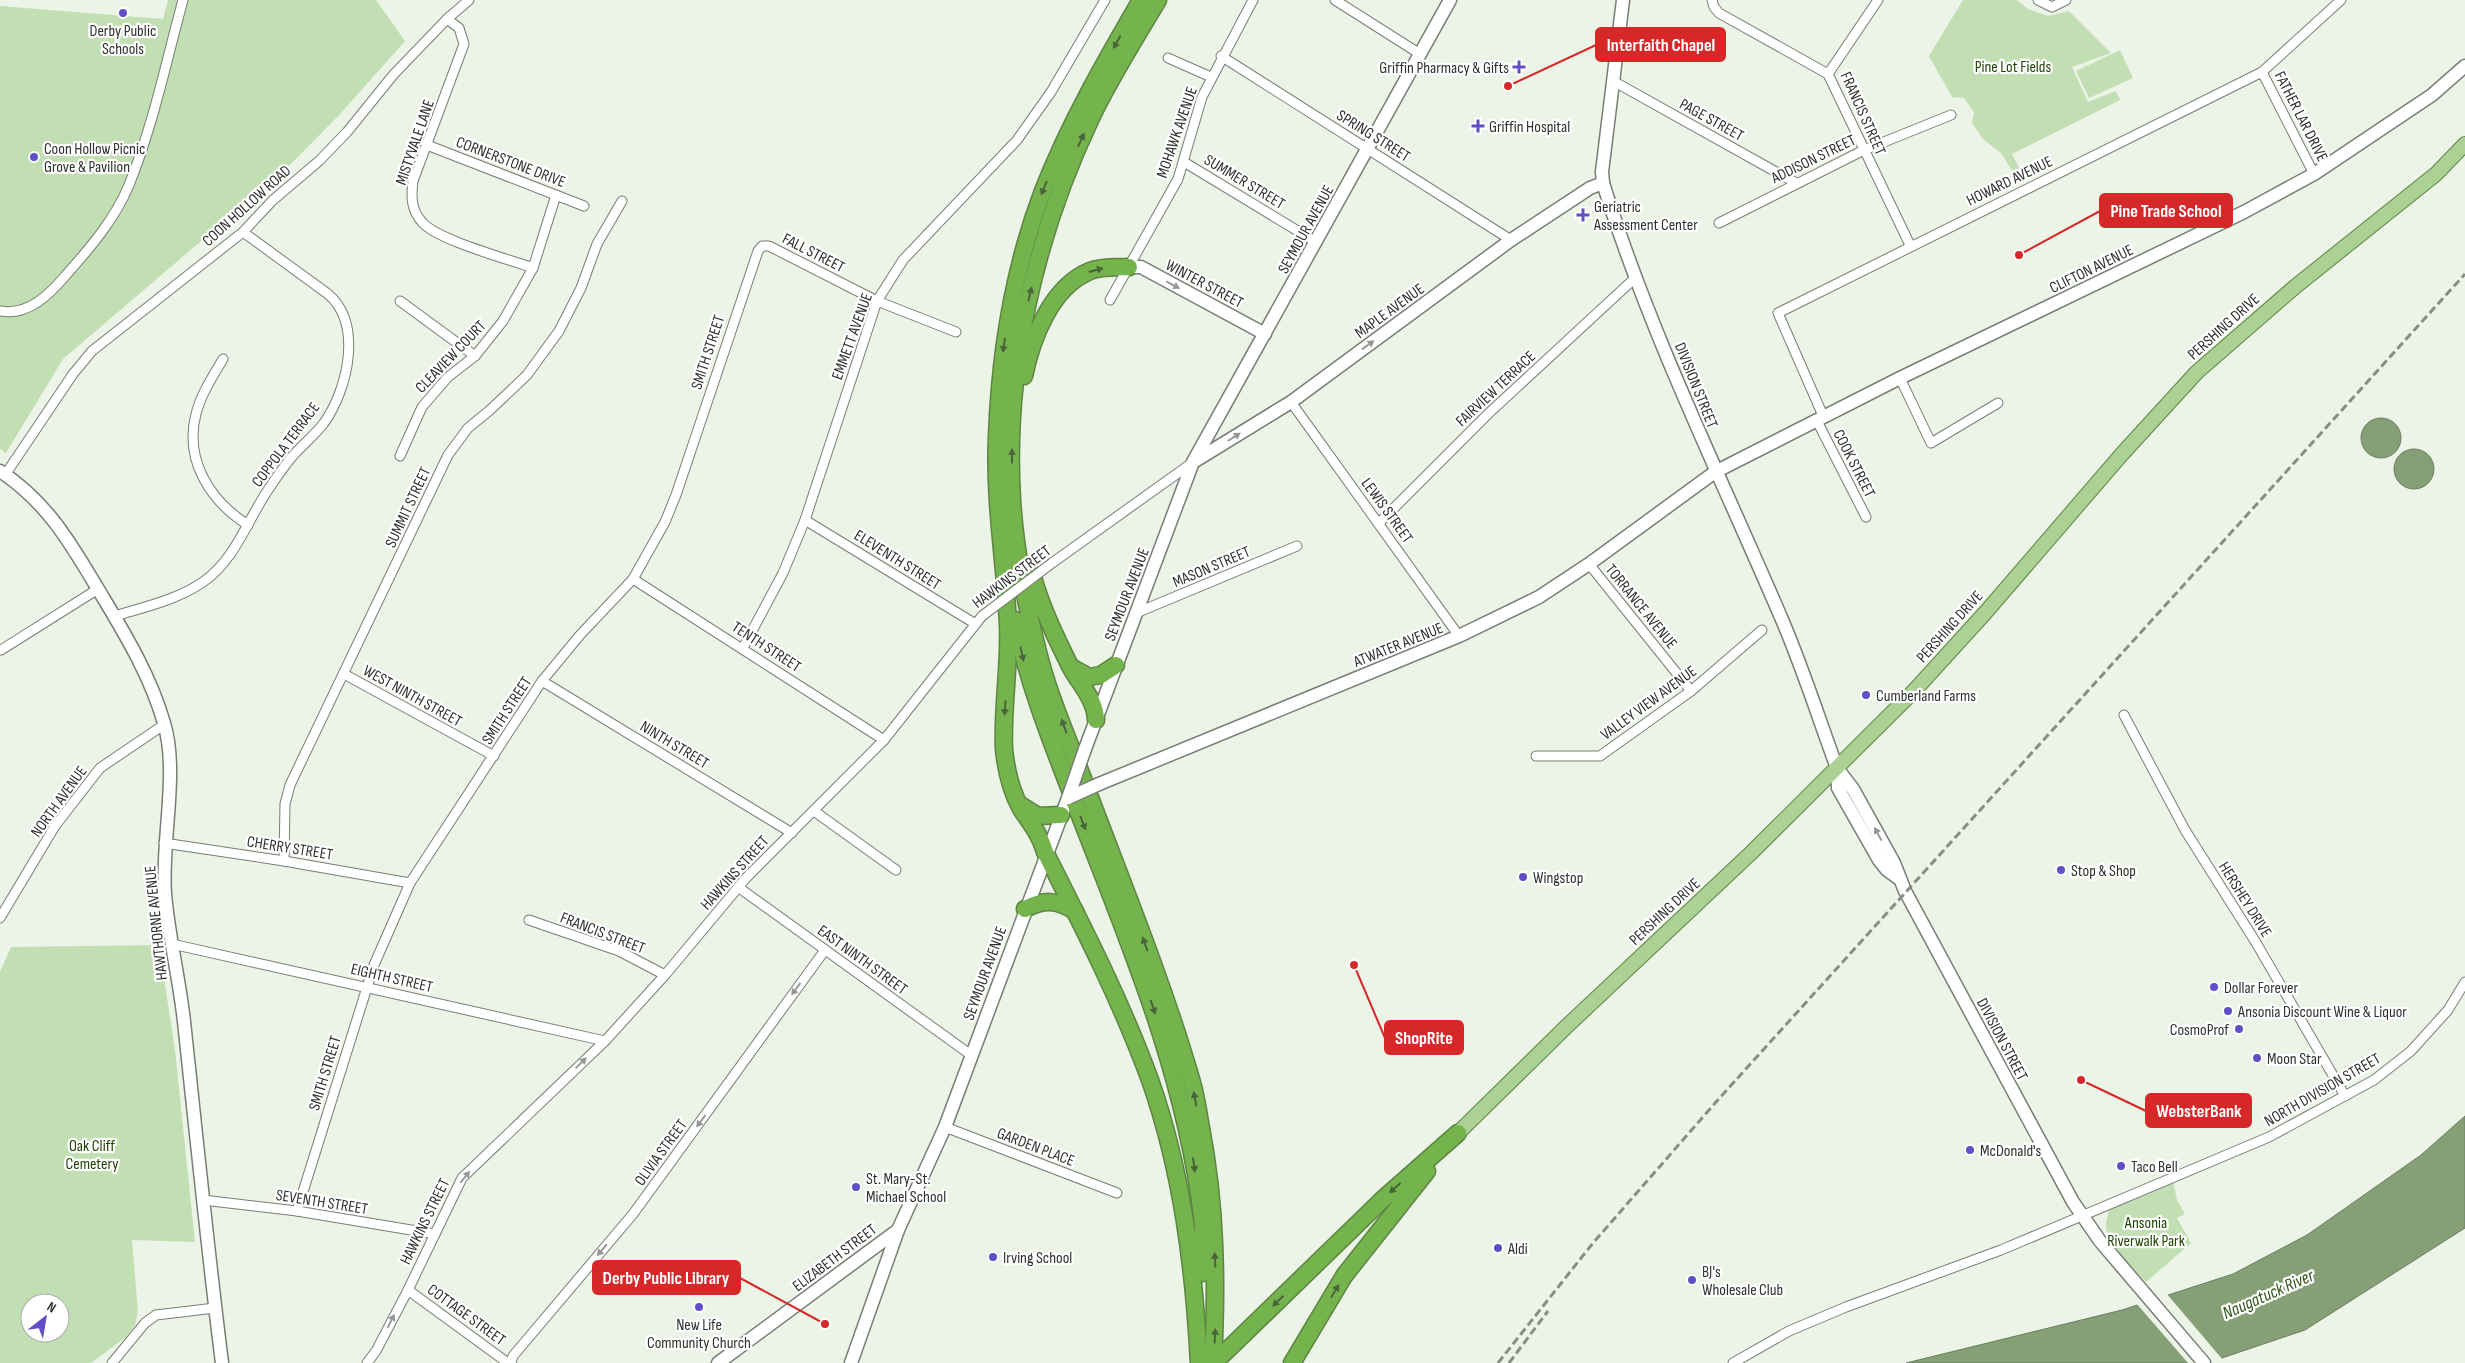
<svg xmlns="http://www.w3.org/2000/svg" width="2465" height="1363" font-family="'Sofia Sans Condensed',sans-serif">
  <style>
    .green { fill: #c2deb3; fill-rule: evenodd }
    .water { fill: #85a076; stroke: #6b7e60 }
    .pier { fill: #ecf4e8 }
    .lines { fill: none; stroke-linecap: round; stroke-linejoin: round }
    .street-casing { stroke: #777e74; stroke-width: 11 }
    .secondary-casing { stroke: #777e74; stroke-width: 15 }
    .primary-casing { stroke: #5c8541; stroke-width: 16 }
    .highway-casing { stroke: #5c8541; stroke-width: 19 }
    .street { stroke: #fff; stroke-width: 9 }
    .secondary { stroke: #fff; stroke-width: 12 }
    .primary { stroke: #acd194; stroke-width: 14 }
    .highway { stroke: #75b34d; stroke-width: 16 }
    .rail { stroke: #888d86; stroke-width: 3; stroke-dasharray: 8 4; stroke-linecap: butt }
    .street-bridge-casing { stroke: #777e74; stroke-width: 11; stroke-linecap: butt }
    .secondary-bridge-casing { stroke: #777e74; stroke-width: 15; stroke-linecap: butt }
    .street-bridge { stroke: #fff; stroke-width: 9 }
    .secondary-bridge { stroke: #fff; stroke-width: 12 }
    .oneway { fill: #4a6439 }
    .oneway2 { fill: #969896 }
    .poi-dot { fill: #604ec7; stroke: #fff; stroke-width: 2 }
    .labels { text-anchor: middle; stroke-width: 4.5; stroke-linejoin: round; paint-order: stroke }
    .poi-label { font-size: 16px; fill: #2d302c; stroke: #fff; text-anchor: start }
    .park-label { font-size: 16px; fill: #204301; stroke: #fff }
    .street-label { font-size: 16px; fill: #2d302c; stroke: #fff }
    .water-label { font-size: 18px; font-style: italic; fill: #305417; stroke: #fff }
    .leader { fill: none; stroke: #d62828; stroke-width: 2 }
    .callout-dot { fill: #d62828; stroke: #fff; stroke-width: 2 }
    .callout { fill: #d62828; stroke: #d62828; stroke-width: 2 }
    .callout-label { font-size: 18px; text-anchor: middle; font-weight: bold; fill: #fff }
  </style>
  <rect width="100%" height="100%" fill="#ecf4e8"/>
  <g class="green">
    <polygon points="168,0 376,0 405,41 342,112 289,166 63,359 6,453 0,449 0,6 163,19"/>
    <polygon points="1963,0 2017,0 2028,9 2048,16 2069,11 2111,53 2072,67 2088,102 2116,91 2120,100 2012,154 2024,177 2017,179 2002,154 1983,139 1972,123 1974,112 1964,98 1952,97 1929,56"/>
    <polygon points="2120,50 2133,78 2089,98 2076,71"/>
    <path d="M159,945L175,1050L195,1242L132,1240L138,1312L135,1325L126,1337L91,1363H0V972L11,947ZM30,1303H60V1333H30Z"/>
    <path d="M2173,1182L2177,1200L2185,1214L2177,1218L2191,1243L2146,1282C2132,1267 2111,1249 2106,1229C2105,1223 2108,1215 2109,1209L2156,1191Z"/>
  </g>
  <g class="water">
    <circle cx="2381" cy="438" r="20"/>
    <circle cx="2414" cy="469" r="20"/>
    <polygon points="2465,1116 2465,1228 2305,1330 2207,1363 1906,1363 2122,1310 2233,1274 2307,1235 2421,1155"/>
  </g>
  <polygon class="pier" points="2166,1293 2223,1360 2215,1363 2188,1363 2136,1303"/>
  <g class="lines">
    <defs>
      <g id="street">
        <polyline points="1335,0 1420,54"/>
        <polyline points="1712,0 1714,7 1719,13 1828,74"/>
        <polyline points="2038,0 2052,7 2066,0"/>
        <path d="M447,19L459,28L464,44L413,181C411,196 411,210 422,222C437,240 508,259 533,268"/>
        <polyline points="1221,56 1511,240"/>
        <polyline points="1168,58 1211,77"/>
        <polyline points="2262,72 2314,174"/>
        <polyline points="1828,74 1910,245"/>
        <polyline points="1828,74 1878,0"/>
        <polyline points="1613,81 1796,183"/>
        <polyline points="427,145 584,206"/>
        <polyline points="1184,162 1316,242"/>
        <polyline points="1719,223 1864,150 1951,115"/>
        <polyline points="1110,300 1178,179 1202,97 1253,0"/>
        <polyline points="400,301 475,356"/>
        <path d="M0,311C28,316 49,295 66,275C90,248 115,219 129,185C153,126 166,62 183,0"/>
        <path d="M223,359C213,376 201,394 196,414C184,460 210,501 248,525"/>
        <polyline points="1900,378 1931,443 1998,403"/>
        <polyline points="1291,402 1459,636"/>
        <polyline points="1824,418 1778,313 2262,72 2341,0"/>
        <polyline points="1817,421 1866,517"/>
        <polyline points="400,456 422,407 448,377 475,356 503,321 533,268 556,195"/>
        <polyline points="5,475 73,374 92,351 243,232 273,200 319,161 347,132 394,74 447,19 469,0"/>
        <polyline points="805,520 974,623"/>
        <polyline points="1379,523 1489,413 1635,278"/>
        <polyline points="1052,563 1192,463"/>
        <polyline points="1589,564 1691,691"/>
        <polyline points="633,579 884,740"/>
        <polyline points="1136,613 1297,546"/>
        <path d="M115,616C144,607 177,600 203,582C235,560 247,521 268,490C275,479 282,469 290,459C301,446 314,436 324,423C348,389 363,324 328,294L243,232"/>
        <polyline points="743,648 783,573 805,520 877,301 903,260 1017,140 1051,92 1105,0"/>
        <polyline points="1,650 98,589"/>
        <polyline points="344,674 494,756"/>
        <polyline points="542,681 792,833"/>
        <polyline points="2124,715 2185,830 2255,941 2345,1096"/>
        <polyline points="1536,756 1600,756 1691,691 1762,630"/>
        <polyline points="814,811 896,870"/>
        <polyline points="164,843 284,861 410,883"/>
        <polyline points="284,861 285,804 290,785 448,455 468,428 490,410 527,375 559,331 581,288 597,244 622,201"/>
        <polyline points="738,887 971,1055"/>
        <polyline points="0,918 55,826 100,768 165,724"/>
        <polyline points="529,920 619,951 665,975"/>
        <polyline points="172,944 605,1041"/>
        <polyline points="945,1127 1117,1193"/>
        <polyline points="203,1200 297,1211 435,1234"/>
        <polyline points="297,1211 374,965 410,883 542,681 580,635 633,579 665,522 676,495 758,251 762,246 769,246 877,301 956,332"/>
        <polyline points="408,1290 508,1363"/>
        <polyline points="112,1363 145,1323 156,1315 215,1308"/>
        <polyline points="367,1363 376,1351 408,1290 462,1178 605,1041 665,975 746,878 884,740 982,616"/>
        <polyline points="511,1363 513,1356 633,1214 825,950"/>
        <polyline points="1733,1363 1789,1331 1846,1307 2001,1250 2269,1137 2374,1080 2411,1051 2448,1010 2465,982"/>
      </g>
      <g id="secondary">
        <path d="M1623,0L1602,172L1603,183C1650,334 1721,477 1783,622C1803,669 1819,719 1837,768L1838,788L1879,860L1887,870L1898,878"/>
        <polyline points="1129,267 1141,267 1265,334"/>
        <polyline points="1195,461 1291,402 1511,240 1590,188 1603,183"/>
        <path d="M0,471C51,505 73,548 104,599C128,639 151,678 164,723C179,772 161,841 165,894C169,940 181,985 185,1031C197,1142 208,1252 222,1363"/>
        <polyline points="1085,749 1193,462 1450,0"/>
        <polyline points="1837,768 1853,789 1894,863 1905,891 2073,1202 2100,1241 2204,1363"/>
        <polyline points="1099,784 1459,636 1539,597 1589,564 1715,472 1900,378 2244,212 2314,174 2432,95 2465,66"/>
        <polyline points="718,1363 898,1230"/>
        <polyline points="851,1363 898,1230 945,1127 1068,798"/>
      </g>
      <polyline id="primary" points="1458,1133 1567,1026 1751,853 1914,691 1985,613 2122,454 2197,372 2296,286 2436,174 2465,144"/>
      <g id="highway">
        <path d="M1141,0C1105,62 1069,124 1043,191C1013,270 1000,353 997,437C994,500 1005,562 1008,624C1010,666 1002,708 1004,749C1006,769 1011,791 1021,809C1031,824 1040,834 1045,852C1083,927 1121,1001 1150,1080C1182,1171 1194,1267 1199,1363"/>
        <path d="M1158,0C1135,39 1110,78 1091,118C1035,236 1004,369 1012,500C1015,549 1025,600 1037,648C1047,691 1066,734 1082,776C1119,876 1161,976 1191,1079C1196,1095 1198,1112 1201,1128C1216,1206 1217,1284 1213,1363"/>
        <path d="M1024,376C1032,338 1051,287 1090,271C1103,266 1116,268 1129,267"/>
        <path d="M1032,574C1041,607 1056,638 1071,668C1080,684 1096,701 1096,720"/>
        <path d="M1015,620C1028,684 1052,743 1075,803C1127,938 1185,1071 1202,1216C1204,1235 1202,1254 1203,1273"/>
        <polyline points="1071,667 1089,677 1101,675 1116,665"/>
        <polyline points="1022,806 1038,816 1061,815"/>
        <path d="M1025,909C1044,899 1057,900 1075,911"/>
        <polyline points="1214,1363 1382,1200 1458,1133"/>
        <polyline points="1292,1363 1344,1276 1427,1171"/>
      </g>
    </defs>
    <use href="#street" class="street-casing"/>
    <use href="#secondary" class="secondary-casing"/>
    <use href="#primary" class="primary-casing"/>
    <use href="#highway" class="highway-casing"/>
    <use href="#street" class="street"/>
    <use href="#secondary" class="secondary"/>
    <use href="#primary" class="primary"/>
    <use href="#highway" class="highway"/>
    <g class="rail">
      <polyline points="1498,1363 1593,1243 1716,1102 2465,274"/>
      <polyline points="1509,1363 1548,1311"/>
    </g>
    <defs>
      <polyline id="street-bridge" points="982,616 1052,563"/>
      <g id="secondary-bridge">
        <polyline points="1068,798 1085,749"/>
        <polyline points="1068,798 1099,784"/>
      </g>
    </defs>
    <use href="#street-bridge" class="street-bridge-casing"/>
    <use href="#secondary-bridge" class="secondary-bridge-casing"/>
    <use href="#street-bridge" class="street-bridge"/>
    <use href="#secondary-bridge" class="secondary-bridge"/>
  </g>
  <defs><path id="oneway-solid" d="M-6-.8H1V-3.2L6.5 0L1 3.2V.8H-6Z" transform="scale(1.25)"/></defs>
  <g class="oneway">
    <use href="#oneway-solid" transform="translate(1117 42) rotate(119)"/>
    <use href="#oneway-solid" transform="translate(1081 140) rotate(-66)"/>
    <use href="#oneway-solid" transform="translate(1044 188) rotate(112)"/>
    <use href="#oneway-solid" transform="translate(1096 270) rotate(-15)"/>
    <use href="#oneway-solid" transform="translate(1030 294) rotate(-77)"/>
    <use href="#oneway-solid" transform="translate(1004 345) rotate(98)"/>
    <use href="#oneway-solid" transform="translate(1012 456) rotate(-90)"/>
    <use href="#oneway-solid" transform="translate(1022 654) rotate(78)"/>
    <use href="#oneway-solid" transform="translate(1005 708) rotate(94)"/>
    <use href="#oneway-solid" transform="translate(1064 726) rotate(-110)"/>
    <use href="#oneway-solid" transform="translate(1083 823) rotate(69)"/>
    <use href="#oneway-solid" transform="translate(1145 944) rotate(-110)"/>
    <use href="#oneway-solid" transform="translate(1153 1007) rotate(71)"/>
    <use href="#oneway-solid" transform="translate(1195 1099) rotate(-101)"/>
    <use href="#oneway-solid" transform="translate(1194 1165) rotate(82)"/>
    <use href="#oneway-solid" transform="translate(1395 1188) rotate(138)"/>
    <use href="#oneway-solid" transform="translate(1215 1260) rotate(-93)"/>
    <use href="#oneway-solid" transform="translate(1335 1291) rotate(-59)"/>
    <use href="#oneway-solid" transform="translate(1278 1301) rotate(136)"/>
    <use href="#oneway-solid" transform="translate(1215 1336) rotate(-87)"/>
  </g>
  <g class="oneway2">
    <use href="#oneway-solid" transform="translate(1173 285) rotate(28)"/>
    <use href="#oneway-solid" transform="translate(1368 345) rotate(-36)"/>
    <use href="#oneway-solid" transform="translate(1234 437) rotate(-32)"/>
    <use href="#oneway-solid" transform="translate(1878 834) rotate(-118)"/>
    <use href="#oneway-solid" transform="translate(796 989) rotate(126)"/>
    <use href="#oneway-solid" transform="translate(581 1063) rotate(-44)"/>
    <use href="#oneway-solid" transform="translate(701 1121) rotate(126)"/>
    <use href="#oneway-solid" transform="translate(465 1177) rotate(-51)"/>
    <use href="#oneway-solid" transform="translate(602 1250) rotate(130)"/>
    <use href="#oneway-solid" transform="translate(391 1321) rotate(-63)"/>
  </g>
  <g class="poi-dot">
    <circle cx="123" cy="13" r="5"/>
    <path d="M1516.5 59.5h5v5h5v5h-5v5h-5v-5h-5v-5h5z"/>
    <path d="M1475.5 118.5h5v5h5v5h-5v5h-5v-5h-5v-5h5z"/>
    <circle cx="34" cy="157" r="5"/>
    <path d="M1580.5 207.5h5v5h5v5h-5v5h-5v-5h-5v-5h5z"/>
    <circle cx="1866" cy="695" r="5"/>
    <circle cx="2061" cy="870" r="5"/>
    <circle cx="1523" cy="877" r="5"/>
    <circle cx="2214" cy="987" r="5"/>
    <circle cx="2228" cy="1011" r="5"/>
    <circle cx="2239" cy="1029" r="5"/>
    <circle cx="2257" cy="1058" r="5"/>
    <circle cx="1970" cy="1150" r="5"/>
    <circle cx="2121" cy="1166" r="5"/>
    <circle cx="856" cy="1187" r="5"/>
    <circle cx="1498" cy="1248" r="5"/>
    <circle cx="993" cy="1257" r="5"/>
    <circle cx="1692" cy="1280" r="5"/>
    <circle cx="699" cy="1307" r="5"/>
  </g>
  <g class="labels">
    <g class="poi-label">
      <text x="123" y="36" text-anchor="middle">Derby Public<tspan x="123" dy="18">Schools</tspan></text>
      <text x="1509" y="73" text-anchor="end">Griffin Pharmacy &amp; Gifts</text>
      <text x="1489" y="132">Griffin Hospital</text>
      <text x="44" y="154">Coon Hollow Picnic<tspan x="44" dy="18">Grove &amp; Pavilion</tspan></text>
      <text x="1594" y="212">Geriatric<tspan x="1594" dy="18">Assessment Center</tspan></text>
      <text x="1876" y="701">Cumberland Farms</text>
      <text x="2071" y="876">Stop &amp; Shop</text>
      <text x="1533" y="883">Wingstop</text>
      <text x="2224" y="993">Dollar Forever</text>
      <text x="2238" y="1017">Ansonia Discount Wine &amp; Liquor</text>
      <text x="2229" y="1035" text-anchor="end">CosmoProf</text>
      <text x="2267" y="1064">Moon Star</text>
      <text x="1980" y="1156">McDonald's</text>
      <text x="2131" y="1172">Taco Bell</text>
      <text x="866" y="1184">St. Mary-St.<tspan x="866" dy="18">Michael School</tspan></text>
      <text x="1508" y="1254">Aldi</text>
      <text x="1003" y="1263">Irving School</text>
      <text x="1702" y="1277">BJ's<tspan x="1702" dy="18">Wholesale Club</tspan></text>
      <text x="699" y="1330" text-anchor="middle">New Life<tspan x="699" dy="18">Community Church</tspan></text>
    </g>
    <g class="park-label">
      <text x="2013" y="72">Pine Lot Fields</text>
      <text x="92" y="1151">Oak Cliff<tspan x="92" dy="18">Cemetery</tspan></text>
      <text x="2146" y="1228">Ansonia<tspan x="2146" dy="18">Riverwalk Park</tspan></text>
    </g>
    <g class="street-label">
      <text transform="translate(1864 113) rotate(66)" y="6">FRANCIS STREET</text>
      <text transform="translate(2302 116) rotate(63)" y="6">FATHER LAR DRIVE</text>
      <text transform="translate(1712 119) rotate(29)" y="6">PAGE STREET</text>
      <text transform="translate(1176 132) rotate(-71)" y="6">MOHAWK AVENUE</text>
      <text transform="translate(1374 135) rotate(32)" y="6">SPRING STREET</text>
      <text transform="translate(414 142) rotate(-71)" y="6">MISTYVALE LANE</text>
      <text transform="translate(1813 158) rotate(-26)" y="6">ADDISON STREET</text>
      <text transform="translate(511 161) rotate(21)" y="6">CORNERSTONE DRIVE</text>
      <text transform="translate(2009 180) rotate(-26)" y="6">HOWARD AVENUE</text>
      <text transform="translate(1245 181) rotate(31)" y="6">SUMMER STREET</text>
      <text transform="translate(246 205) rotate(-42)" y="6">COON HOLLOW ROAD</text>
      <text transform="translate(1305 229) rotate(-61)" y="6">SEYMOUR AVENUE</text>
      <text transform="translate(814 252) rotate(27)" y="6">FALL STREET</text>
      <text transform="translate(2091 268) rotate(-26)" y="6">CLIFTON AVENUE</text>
      <text transform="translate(1205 283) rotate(28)" y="6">WINTER STREET</text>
      <text transform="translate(1389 310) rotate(-36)" y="6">MAPLE AVENUE</text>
      <text transform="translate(2223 326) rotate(-42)" y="6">PERSHING DRIVE</text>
      <text transform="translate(851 336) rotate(-70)" y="6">EMMETT AVENUE</text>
      <text transform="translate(707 352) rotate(-72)" y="6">SMITH STREET</text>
      <text transform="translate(450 356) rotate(-46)" y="6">CLEAVIEW COURT</text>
      <text transform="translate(1697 385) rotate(68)" y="6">DIVISION STREET</text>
      <text transform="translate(1495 388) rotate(-43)" y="6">FAIRVIEW TERRACE</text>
      <text transform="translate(285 444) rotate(-53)" y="6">COPPOLA TERRACE</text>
      <text transform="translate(1855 463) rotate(63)" y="6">COOK STREET</text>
      <text transform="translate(407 507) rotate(-65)" y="6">SUMMIT STREET</text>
      <text transform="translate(1388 510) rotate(54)" y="6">LEWIS STREET</text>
      <text transform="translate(898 559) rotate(32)" y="6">ELEVENTH STREET</text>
      <text transform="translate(1211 566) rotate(-23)" y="6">MASON STREET</text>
      <text transform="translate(1011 576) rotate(-37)" y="6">HAWKINS STREET</text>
      <text transform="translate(1126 594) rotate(-69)" y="6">SEYMOUR AVENUE</text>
      <text transform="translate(1642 606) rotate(51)" y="6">TORRANCE AVENUE</text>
      <text transform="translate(1949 626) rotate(-48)" y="6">PERSHING DRIVE</text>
      <text transform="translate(1398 644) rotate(-22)" y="6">ATWATER AVENUE</text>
      <text transform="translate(767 646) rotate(33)" y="6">TENTH STREET</text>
      <text transform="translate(413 695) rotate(29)" y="6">WEST NINTH STREET</text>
      <text transform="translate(1648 702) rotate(-36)" y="6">VALLEY VIEW AVENUE</text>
      <text transform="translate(506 710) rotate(-57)" y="6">SMITH STREET</text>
      <text transform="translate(675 744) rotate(31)" y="6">NINTH STREET</text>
      <text transform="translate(58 801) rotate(-54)" y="6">NORTH AVENUE</text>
      <text transform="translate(290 847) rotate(9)" y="6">CHERRY STREET</text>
      <text transform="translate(734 872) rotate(-48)" y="6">HAWKINS STREET</text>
      <text transform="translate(2246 899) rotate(58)" y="6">HERSHEY DRIVE</text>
      <text transform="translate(1664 911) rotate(-43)" y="6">PERSHING DRIVE</text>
      <text transform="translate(155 923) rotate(-96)" y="6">HAWTHORNE AVENUE</text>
      <text transform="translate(603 932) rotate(21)" y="6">FRANCIS STREET</text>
      <text transform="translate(863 959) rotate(36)" y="6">EAST NINTH STREET</text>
      <text transform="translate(984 973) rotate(-70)" y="6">SEYMOUR AVENUE</text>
      <text transform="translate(392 977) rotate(13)" y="6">EIGHTH STREET</text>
      <text transform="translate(2003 1039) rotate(62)" y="6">DIVISION STREET</text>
      <text transform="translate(324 1073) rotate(-73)" y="6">SMITH STREET</text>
      <text transform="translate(2322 1089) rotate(-30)" y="6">NORTH DIVISION STREET</text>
      <text transform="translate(1036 1146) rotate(21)" y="6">GARDEN PLACE</text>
      <text transform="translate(660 1152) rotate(-54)" y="6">OLIVIA STREET</text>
      <text transform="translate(322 1201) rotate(9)" y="6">SEVENTH STREET</text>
      <text transform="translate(424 1221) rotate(-64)" y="6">HAWKINS STREET</text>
      <text transform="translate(834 1257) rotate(-37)" y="6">ELIZABETH STREET</text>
      <text transform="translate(467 1314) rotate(36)" y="6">COTTAGE STREET</text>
    </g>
    <g class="water-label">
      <text transform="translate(2268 1294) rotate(-24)" y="6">Naugatuck River</text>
    </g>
  </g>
  <path class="leader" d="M1508 86L1596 45M2019 255L2100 211M1354 965L1385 1038M2081 1080L2146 1111M825 1324L740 1278"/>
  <g class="callout-dot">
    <circle cx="1508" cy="86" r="5"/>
    <circle cx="2019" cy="255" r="5"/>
    <circle cx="1354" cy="965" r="5"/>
    <circle cx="2081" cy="1080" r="5"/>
    <circle cx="825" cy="1324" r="5"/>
  </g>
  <g class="callout">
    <rect x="1596" y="28" width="129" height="33" rx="5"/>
    <rect x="2100" y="194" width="132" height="33" rx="5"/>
    <rect x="1385" y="1021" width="78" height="33" rx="5"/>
    <rect x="2146" y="1094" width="105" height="33" rx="5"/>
    <rect x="593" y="1261" width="147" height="33" rx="5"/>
  </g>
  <g class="callout-label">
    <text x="1661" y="51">Interfaith Chapel</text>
    <text x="2166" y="217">Pine Trade School</text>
    <text x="1424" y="1044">ShopRite</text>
    <text x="2199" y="1117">WebsterBank</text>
    <text x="666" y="1284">Derby Public Library</text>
  </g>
  <g transform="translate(45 1318) rotate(31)"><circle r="24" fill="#ffffff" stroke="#abacab"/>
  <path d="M0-4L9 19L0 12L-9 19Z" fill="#604ec7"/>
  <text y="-8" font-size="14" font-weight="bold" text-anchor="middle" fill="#2d302c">N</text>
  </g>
</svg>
